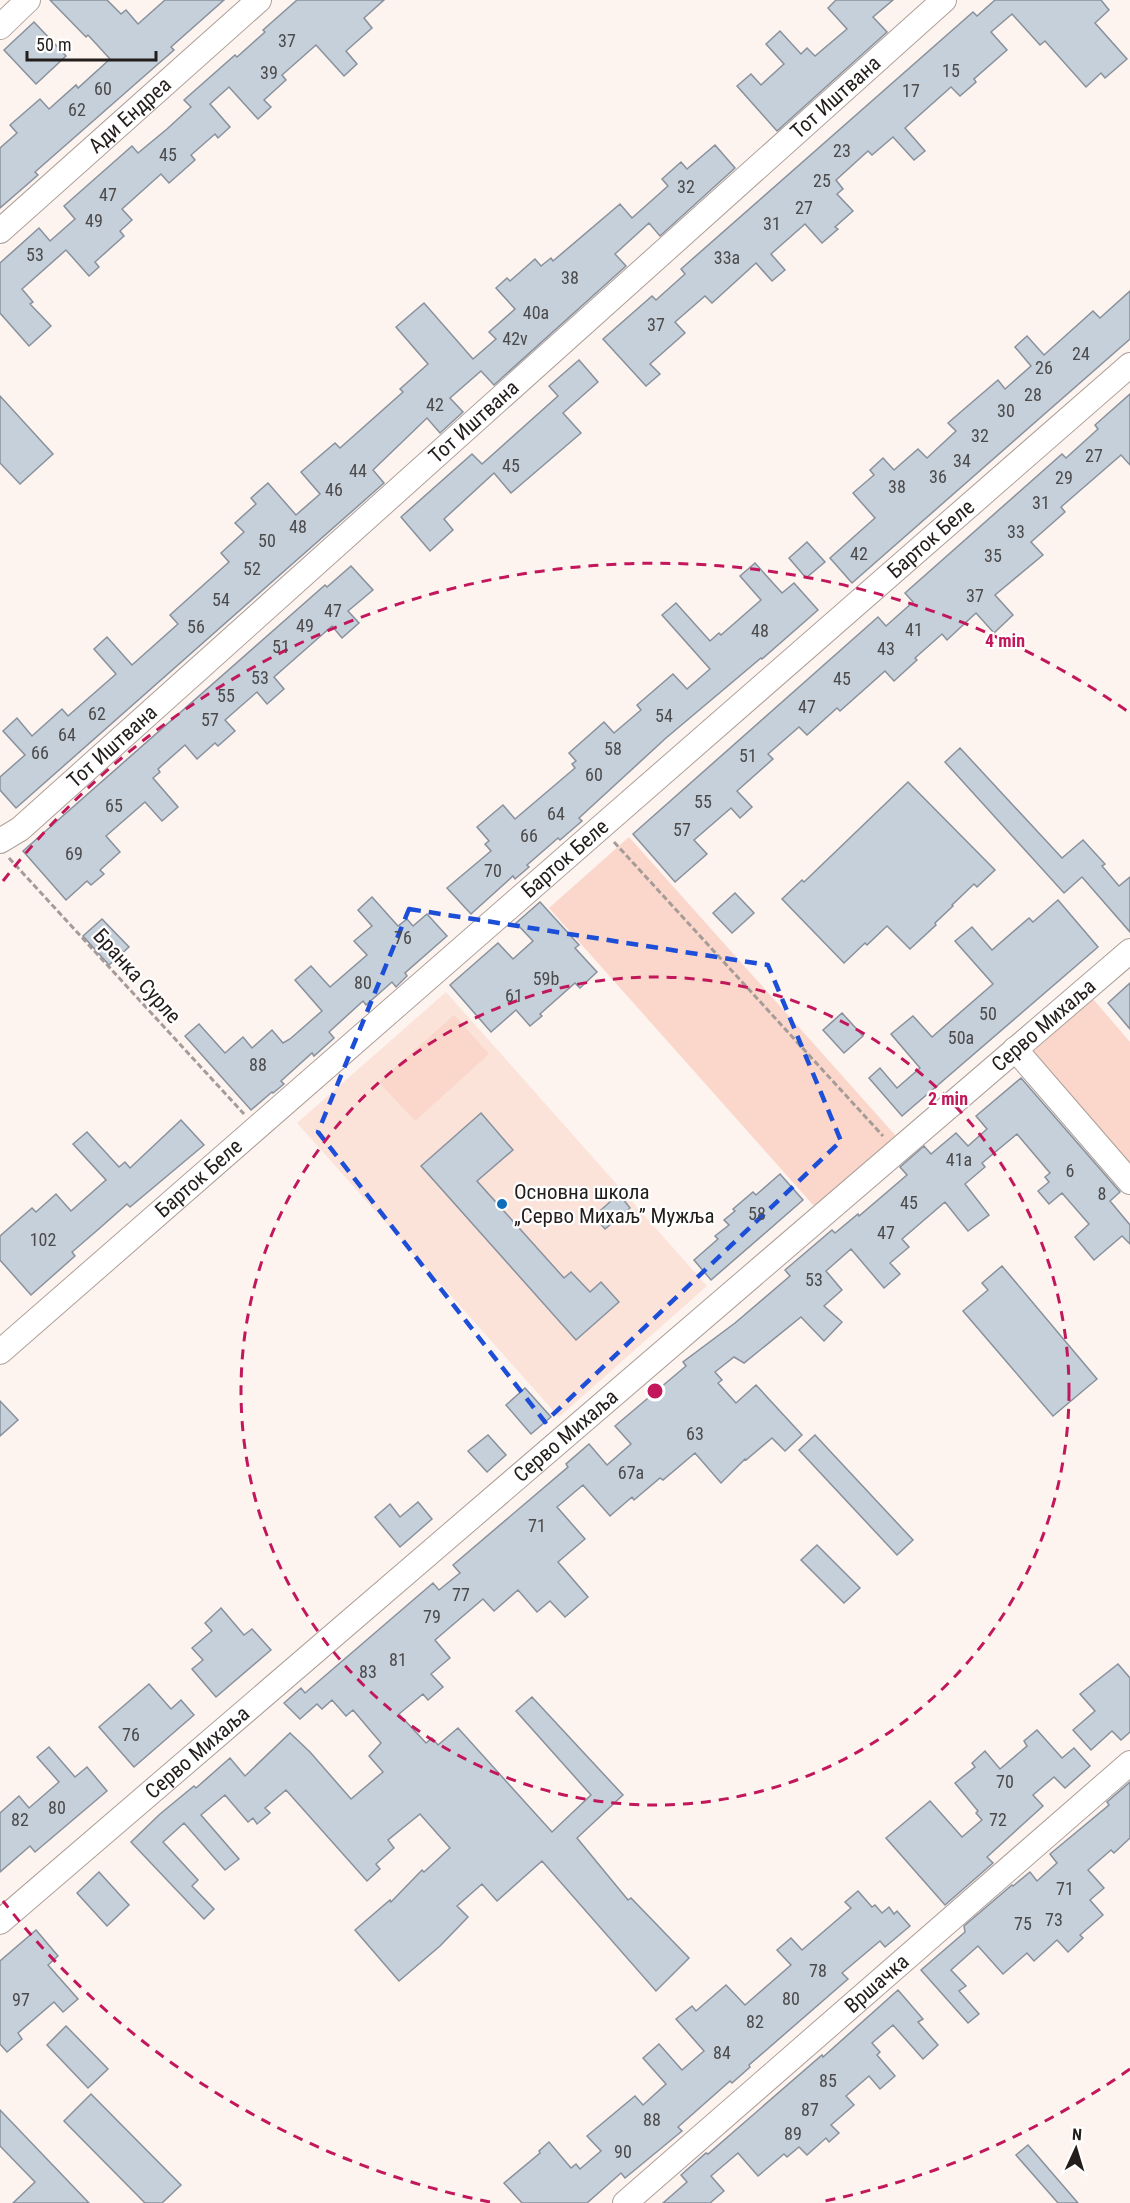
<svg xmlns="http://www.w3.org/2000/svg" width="1130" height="2203" font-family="'Roboto Condensed',sans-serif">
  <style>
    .built { fill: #fbe3da }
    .green { fill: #fad7ca }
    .building { fill: #c5d0db; stroke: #88919c; stroke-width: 1.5 }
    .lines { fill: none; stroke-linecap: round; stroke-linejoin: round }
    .minor-casing { stroke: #aea09a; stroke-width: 26 }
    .path { stroke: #a59c99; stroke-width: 3; stroke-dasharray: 6 3; stroke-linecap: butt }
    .minor { stroke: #fff; stroke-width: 24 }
    .marked { fill: none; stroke: #1d4ed8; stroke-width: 4.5; stroke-dasharray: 12 8; stroke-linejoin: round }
    .ring { fill: none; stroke: #c2185b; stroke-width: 3; stroke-dasharray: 10 8 }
    .poi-dot { fill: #0f6ebb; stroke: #fff; stroke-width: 2 }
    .labels { text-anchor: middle; stroke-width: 4.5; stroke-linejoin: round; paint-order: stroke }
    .number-label { font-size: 18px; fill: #4c4a4b }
    .street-label { font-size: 21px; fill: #231d1b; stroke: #fff }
    .poi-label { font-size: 21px; fill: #231d1b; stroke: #fff; text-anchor: start }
    .centre { fill: #c2185b; stroke: #fff; stroke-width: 3 }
    .ring-label { font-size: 18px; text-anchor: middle; font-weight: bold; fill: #c2185b; stroke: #fff; stroke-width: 4.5; stroke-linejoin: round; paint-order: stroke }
  </style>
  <rect width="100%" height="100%" fill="#fdf3ef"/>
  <polygon class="built" points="446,992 707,1286 559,1417 297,1123"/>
  <g class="green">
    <polygon points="629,837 896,1136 814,1206 549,908"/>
    <polygon points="1093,999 1130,1042 1130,1173 1028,1055"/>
    <polygon points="454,1015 489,1054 415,1121 379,1082"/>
  </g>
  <g class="building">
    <polygon points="50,0 107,0 121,14 126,10 138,24 165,0 224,0 171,47 174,50 35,172 38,175 0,208 0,148 17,133 10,125 40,99 49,109 76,85 78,88 110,59 88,35 86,37"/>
    <polygon points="297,0 384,0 364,18 372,28 346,51 357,64 344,76 316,45 282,75 286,80 264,100 271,107 258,119 229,87 210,104 230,127 218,138 215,134 191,155 195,160 169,183 161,174 122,209 132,220 120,231 124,236 95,262 99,267 89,276 66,250 22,289 33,302 30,304 51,326 29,346 0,313 0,263 39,228 50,241 75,219 64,206 132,146 138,153 167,129 191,107 184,100 235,55 237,57 265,32 263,30"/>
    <polygon points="836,0 893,0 873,17 887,32 777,131 737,86 751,74 761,85 784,64 766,44 780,31 801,54 807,48 815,56 847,29 828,8"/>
    <polygon points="995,0 1101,0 1109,10 1095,23 1127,59 1105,78 1101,73 1086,87 1045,41 1040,45 1012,14 991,32 1007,50 974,79 976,82 960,96 951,87 905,128 925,151 914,160 893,137 872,155 868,151 836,180 843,189 837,194 853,211 835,227 838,229 822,243 805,224 771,254 785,270 772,281 756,263 712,303 705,296 675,322 685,333 650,364 660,374 646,386 603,339 652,296 656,300 685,274 681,269 973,12 977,16"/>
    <polygon points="34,22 66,56 36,84 4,50"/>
    <polygon points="715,145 735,168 660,236 649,223 615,254 626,266 494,385 481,371 450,398 463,412 440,433 427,418 373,470 384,483 16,808 0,790 0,777 25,755 3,731 17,718 32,736 62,709 68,716 116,674 94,649 107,637 132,665 178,624 170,615 229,562 221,553 244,532 235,523 256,504 251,498 268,483 296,515 320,494 301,472 335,443 340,448 403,392 400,389 428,364 396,327 424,303 473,359 496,339 489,332 515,309 496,288 507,278 510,281 535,259 541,266 551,258 553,261 620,204 632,218 668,186 662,179 681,162 687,169"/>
    <polygon points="1130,291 1130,339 852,583 830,558 875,518 853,493 874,475 870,470 883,458 894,470 918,449 927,458 956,431 948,423 963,410 998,380 1005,389 1031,366 1015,347 1027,336 1044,355 1093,311 1100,318"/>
    <polygon points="579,360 598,382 563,413 581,433 511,493 494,473 444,519 453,530 430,551 401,517 472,454 482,464 558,396 549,386"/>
    <polygon points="1130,394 1130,465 1121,455 1061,507 1065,512 1031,542 1043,555 995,595 1013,615 994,633 976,613 947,640 942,634 915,658 917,660 894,681 885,671 840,711 837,708 807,735 799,727 768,754 773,759 737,791 752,807 740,818 731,808 694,840 707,854 675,882 633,834 878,617 886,626 913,602 905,593 1062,454 1066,458 1098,429 1095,425"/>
    <polygon points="0,396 53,454 20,484 0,463"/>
    <polygon points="807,542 825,562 806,578 789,558"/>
    <polygon points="755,563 782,593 794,583 818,610 762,659 761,658 666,738 579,818 582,821 560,840 558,838 527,865 529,867 515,879 513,876 471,914 447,888 491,851 485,844 489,841 477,827 503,805 515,819 575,768 572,764 576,761 569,753 604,722 614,733 641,710 637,705 673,674 687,689 710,669 662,615 676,603 710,641 719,633 721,635 761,600 740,576"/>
    <polygon points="351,566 373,590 348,611 359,623 342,638 332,626 274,677 284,689 267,704 257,692 225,720 235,731 218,746 215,743 197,759 185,745 158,769 160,772 153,778 178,807 162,821 145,802 106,836 120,852 100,870 104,874 91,885 87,881 66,900 23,851 325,585 327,587"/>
    <polygon points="960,748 1062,858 1083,840 1105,864 1102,866 1119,886 1130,877 1130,932 1082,877 1064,893 945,762"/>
    <polygon points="908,782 995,870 977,887 974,884 952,905 953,906 935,923 936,925 910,949 887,926 867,945 865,943 844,963 782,899 802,880 804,882"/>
    <polygon points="735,893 754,913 732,933 713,913"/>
    <polygon points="372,897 398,926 407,919 413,926 427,914 447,936 405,973 407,976 396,987 392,982 366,1005 363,1001 329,1032 334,1038 314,1056 312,1053 281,1081 284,1084 273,1093 272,1092 251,1110 185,1036 199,1024 225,1053 243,1037 252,1048 272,1030 283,1043 290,1039 322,1011 295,980 311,966 330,987 367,955 354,941 372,926 358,910"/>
    <polygon points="1058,900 1098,947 902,1116 869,1078 880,1068 897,1088 920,1068 891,1034 913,1016 932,1037 993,984 955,941 972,927 992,950 1029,918 1033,922"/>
    <polygon points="540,902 579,945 575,948 597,972 580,988 575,983 540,1014 542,1016 530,1026 516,1010 491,1032 450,985 498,943 513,959 533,941 516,923"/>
    <polygon points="102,919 129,947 109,965 83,936"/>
    <polygon points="1130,983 1130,1029 1108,1003"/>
    <polygon points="842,1013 863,1036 844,1053 823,1030"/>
    <polygon points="1021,1078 1120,1192 1110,1201 1130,1225 1130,1244 1122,1236 1094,1260 1075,1237 1089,1224 1062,1193 1049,1204 1038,1191 1049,1182 1045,1177 1050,1173 1017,1134 982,1163 985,1167 965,1184 989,1215 968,1231 945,1202 902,1239 909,1247 890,1263 900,1274 884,1288 851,1249 826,1271 842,1290 824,1306 842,1322 824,1341 801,1317 744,1363 734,1357 715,1372 722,1380 718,1383 736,1403 756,1385 802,1435 785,1451 772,1438 746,1460 745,1459 721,1483 695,1453 663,1480 660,1478 634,1500 632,1497 610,1516 583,1485 557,1507 585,1539 558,1562 588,1597 565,1617 550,1601 537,1612 518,1590 494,1611 483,1599 435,1640 450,1658 431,1674 443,1687 428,1700 423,1694 399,1714 426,1743 432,1738 438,1745 458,1728 552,1832 591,1795 516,1711 532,1697 623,1795 577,1838 628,1900 631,1898 689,1958 656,1991 542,1861 497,1901 482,1884 457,1906 468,1917 440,1946 399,1981 355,1930 390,1900 391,1902 422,1870 424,1872 450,1848 420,1814 388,1840 394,1848 376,1864 380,1869 367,1881 286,1790 265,1808 270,1813 257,1824 253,1818 248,1822 225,1795 201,1815 239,1859 225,1870 184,1823 163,1842 198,1880 192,1886 214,1909 204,1919 131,1842 160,1814 194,1786 196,1788 230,1758 245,1776 290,1733 310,1752 351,1799 383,1772 369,1756 381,1743 353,1710 346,1716 332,1700 322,1709 317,1704 300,1719 284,1703 301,1688 305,1693 433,1583 439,1590 460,1573 453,1565 568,1467 566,1464 589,1444 607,1465 631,1444 615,1426 686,1366 683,1362 735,1323 790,1276 785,1270 832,1230 835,1233 858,1214 859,1216 907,1175 900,1167 924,1146 931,1154 956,1133 968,1146 987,1129 976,1116"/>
    <polygon points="481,1113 513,1150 477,1181 564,1278 571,1272 590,1292 601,1282 619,1302 576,1340 421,1166"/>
    <polygon points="181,1120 204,1145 130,1207 127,1204 101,1227 72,1252 75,1256 31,1295 0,1260 0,1236 32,1208 36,1212 56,1194 71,1211 106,1180 73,1144 87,1132 119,1167 125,1162 130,1168"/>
    <polygon points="780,1174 803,1200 711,1280 694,1260 718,1239 715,1236 729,1225 724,1220 735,1211 733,1209 753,1192 756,1195"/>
    <polygon points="619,1194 630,1208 605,1229 594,1216"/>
    <polygon points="1002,1266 1097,1379 1053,1416 963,1311 988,1290 982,1283"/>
    <polygon points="525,1388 551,1417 531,1434 506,1405"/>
    <polygon points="0,1401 18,1420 0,1436"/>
    <polygon points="488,1435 506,1455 487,1472 468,1451"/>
    <polygon points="815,1435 913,1540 897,1555 799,1450"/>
    <polygon points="418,1502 432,1519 400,1547 375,1517 390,1504 400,1517"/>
    <polygon points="817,1545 860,1588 844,1603 801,1560"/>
    <polygon points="221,1608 244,1635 252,1629 271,1650 216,1697 192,1669 203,1660 192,1648 212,1631 205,1623"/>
    <polygon points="1118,1664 1130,1678 1130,1732 1121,1740 1112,1731 1091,1750 1073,1730 1095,1711 1080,1694"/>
    <polygon points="149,1684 171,1709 181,1700 194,1715 134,1767 99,1727"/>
    <polygon points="1037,1730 1062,1758 1074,1748 1090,1766 1065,1788 1054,1777 1033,1795 1043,1806 987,1857 993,1863 945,1905 886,1838 930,1801 962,1837 982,1820 976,1813 978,1811 955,1783 975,1767 972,1763 985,1751 1000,1769 1027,1746 1024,1741"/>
    <polygon points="49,1747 75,1777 87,1767 107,1791 35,1852 30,1846 0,1872 0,1813 19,1796 29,1808 59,1782 37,1757"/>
    <polygon points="1130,1782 1130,1838 1114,1853 1111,1850 1088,1870 1104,1888 1090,1900 1103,1915 1080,1935 1083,1938 1068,1952 1057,1940 1034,1961 1027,1953 1003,1974 978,1946 951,1970 966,1986 959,1991 979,2014 968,2023 921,1970 965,1932 964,1926 1012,1885 1013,1886 1030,1872 1037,1881 1057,1863 1050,1854 1109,1805 1107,1802"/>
    <polygon points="99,1872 129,1905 107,1926 77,1893"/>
    <polygon points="858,1891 872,1907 875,1905 882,1913 889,1907 894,1914 897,1911 910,1926 885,1947 880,1941 842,1973 848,1979 749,2065 750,2067 732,2083 730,2081 678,2127 682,2131 625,2178 621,2173 587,2203 522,2203 504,2183 540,2153 539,2151 549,2142 571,2168 576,2164 580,2169 601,2151 587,2136 635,2096 643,2105 666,2084 643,2058 659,2044 682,2070 704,2051 676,2019 692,2006 696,2011 726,1985 745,2005 791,1965 777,1950 791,1938 802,1950 851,1908 845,1902"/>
    <polygon points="36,1930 58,1956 48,1965 78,1999 63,2012 54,2002 18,2033 22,2039 7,2052 0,2044 0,1961"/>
    <polygon points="898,1990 923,2019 918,2022 938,2045 923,2059 893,2025 872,2043 880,2052 877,2055 895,2076 880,2089 869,2076 846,2096 854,2105 831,2125 839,2133 829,2142 826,2138 807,2155 799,2147 787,2157 784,2154 758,2176 738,2153 711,2176 724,2191 710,2203 663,2203 687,2182 681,2175 706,2153 708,2154 822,2055 823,2057"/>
    <polygon points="66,2026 108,2069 88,2088 47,2045"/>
    <polygon points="91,2094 181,2185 162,2203 145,2203 64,2121"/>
    <polygon points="0,2110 89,2203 13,2203 35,2182 0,2146"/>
    <polygon points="1028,2145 1078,2203 1058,2203 1016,2155"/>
  </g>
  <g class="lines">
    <defs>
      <g id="minor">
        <polyline points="0,27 28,0"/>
        <path id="s1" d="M0,231L259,0"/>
        <path id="s2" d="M0,841L20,829L944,0"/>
        <polyline points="1015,1049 1130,1182"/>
        <path id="s3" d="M0,1352L1130,365"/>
        <path id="s4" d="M0,1922L1130,951"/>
        <path id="s5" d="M625,2203L1130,1763"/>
      </g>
    </defs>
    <use href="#minor" class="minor-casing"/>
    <g class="path">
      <polyline points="614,842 883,1136"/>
      <polyline points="9,858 244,1114"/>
    </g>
    <use href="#minor" class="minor"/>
  </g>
  <path class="marked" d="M409,909L768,965L841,1141L545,1422L318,1132Z"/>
  <g class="ring">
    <circle cx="655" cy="1391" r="414"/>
    <path d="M1130 2069A828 828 0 0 1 820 2202M490 2202A828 828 0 0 1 3 1901M3 881A828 828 0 0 1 1130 713"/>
  </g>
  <circle class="poi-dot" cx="502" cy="1204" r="6"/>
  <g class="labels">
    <g class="number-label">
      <text x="287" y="47">37</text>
      <text x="951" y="77">15</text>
      <text x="269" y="79">39</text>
      <text x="103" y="95">60</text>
      <text x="911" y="97">17</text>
      <text x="77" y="116">62</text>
      <text x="842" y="157">23</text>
      <text x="168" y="161">45</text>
      <text x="822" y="187">25</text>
      <text x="686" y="193">32</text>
      <text x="108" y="201">47</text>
      <text x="804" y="214">27</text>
      <text x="94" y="227">49</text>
      <text x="772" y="230">31</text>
      <text x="35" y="261">53</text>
      <text x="727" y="264">33a</text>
      <text x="570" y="284">38</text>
      <text x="536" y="319">40a</text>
      <text x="656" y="331">37</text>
      <text x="515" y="345">42v</text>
      <text x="1081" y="360">24</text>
      <text x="1044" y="374">26</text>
      <text x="1033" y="401">28</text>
      <text x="435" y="411">42</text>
      <text x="1006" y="417">30</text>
      <text x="980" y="442">32</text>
      <text x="1094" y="462">27</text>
      <text x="962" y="467">34</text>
      <text x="511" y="472">45</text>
      <text x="358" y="477">44</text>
      <text x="938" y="483">36</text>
      <text x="1064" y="484">29</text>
      <text x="897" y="493">38</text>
      <text x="334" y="496">46</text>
      <text x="1041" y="509">31</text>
      <text x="298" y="533">48</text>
      <text x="1016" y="538">33</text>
      <text x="267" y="547">50</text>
      <text x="859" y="560">42</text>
      <text x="993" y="562">35</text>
      <text x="252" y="575">52</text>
      <text x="975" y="602">37</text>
      <text x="221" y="606">54</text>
      <text x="333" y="617">47</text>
      <text x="305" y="632">49</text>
      <text x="196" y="633">56</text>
      <text x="914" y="636">41</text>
      <text x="760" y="637">48</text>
      <text x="281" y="653">51</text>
      <text x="886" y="655">43</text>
      <text x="260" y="684">53</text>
      <text x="842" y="685">45</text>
      <text x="226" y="702">55</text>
      <text x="807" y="713">47</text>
      <text x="97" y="720">62</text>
      <text x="664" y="722">54</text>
      <text x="210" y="726">57</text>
      <text x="67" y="741">64</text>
      <text x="613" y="755">58</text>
      <text x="40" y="759">66</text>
      <text x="748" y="762">51</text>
      <text x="594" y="781">60</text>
      <text x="703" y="808">55</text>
      <text x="114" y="812">65</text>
      <text x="556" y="820">64</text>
      <text x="682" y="836">57</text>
      <text x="529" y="842">66</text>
      <text x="74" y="860">69</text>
      <text x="493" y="877">70</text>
      <text x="403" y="944">76</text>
      <text x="546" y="985">59b</text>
      <text x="363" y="989">80</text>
      <text x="514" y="1002">61</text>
      <text x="988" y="1020">50</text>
      <text x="961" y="1044">50a</text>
      <text x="258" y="1071">88</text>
      <text x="959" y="1166">41a</text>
      <text x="1070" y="1177">6</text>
      <text x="1102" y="1200">8</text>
      <text x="909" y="1209">45</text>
      <text x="757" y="1220">58</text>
      <text x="886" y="1239">47</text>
      <text x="43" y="1246">102</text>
      <text x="814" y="1286">53</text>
      <text x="695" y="1440">63</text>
      <text x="631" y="1479">67a</text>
      <text x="537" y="1532">71</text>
      <text x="461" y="1601">77</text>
      <text x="432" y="1623">79</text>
      <text x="398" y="1666">81</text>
      <text x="368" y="1678">83</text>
      <text x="131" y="1741">76</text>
      <text x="1005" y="1788">70</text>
      <text x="57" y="1814">80</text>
      <text x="20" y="1826">82</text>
      <text x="998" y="1826">72</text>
      <text x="1065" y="1895">71</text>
      <text x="1054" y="1926">73</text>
      <text x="1023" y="1930">75</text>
      <text x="818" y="1977">78</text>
      <text x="791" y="2005">80</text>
      <text x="21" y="2006">97</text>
      <text x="755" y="2028">82</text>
      <text x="722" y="2059">84</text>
      <text x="828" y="2087">85</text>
      <text x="810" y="2116">87</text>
      <text x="652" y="2126">88</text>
      <text x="793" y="2140">89</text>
      <text x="623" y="2158">90</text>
    </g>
    <g class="street-label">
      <text dy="7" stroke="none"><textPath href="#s2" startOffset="1119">Тот Иштвана</textPath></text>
      <text dy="7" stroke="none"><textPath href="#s1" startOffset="174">Ади Ендреа</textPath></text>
      <text dy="7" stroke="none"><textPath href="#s2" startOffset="633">Тот Иштвана</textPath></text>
      <text dy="7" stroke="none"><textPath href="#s3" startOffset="1236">Барток Беле</textPath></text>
      <text dy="7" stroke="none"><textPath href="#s2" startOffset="147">Тот Иштвана</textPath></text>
      <text dy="7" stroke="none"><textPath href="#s3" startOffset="750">Барток Беле</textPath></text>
      <text transform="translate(137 976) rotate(48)" y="7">Бранка Сурле</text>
      <text dy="7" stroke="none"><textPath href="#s4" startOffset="1376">Серво Михаља</textPath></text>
      <text dy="7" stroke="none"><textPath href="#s3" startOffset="264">Барток Беле</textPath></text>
      <text dy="7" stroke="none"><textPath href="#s4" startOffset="746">Серво Михаља</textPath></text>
      <text dy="7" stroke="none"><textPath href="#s4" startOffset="260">Серво Михаља</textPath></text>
      <text dy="7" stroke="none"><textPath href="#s5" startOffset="334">Вршачка</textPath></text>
    </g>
    <g class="poi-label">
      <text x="514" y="1199">Основна школа<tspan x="514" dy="24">„Серво Михаљ” Мужља</tspan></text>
    </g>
  </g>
  <circle cx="655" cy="1391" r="9" class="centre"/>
  <g class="ring-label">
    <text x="1005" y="647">4 min</text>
    <text x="948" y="1105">2 min</text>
  </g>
  <g transform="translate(1076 2149) rotate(4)" stroke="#ffffff" stroke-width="4.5" paint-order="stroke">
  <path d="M0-4.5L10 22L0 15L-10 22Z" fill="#231d1b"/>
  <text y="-9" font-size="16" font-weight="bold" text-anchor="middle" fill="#231d1b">N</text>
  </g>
  <path d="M27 51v9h129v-9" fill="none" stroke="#231d1b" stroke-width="3"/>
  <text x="36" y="51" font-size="18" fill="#231d1b" stroke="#ffffff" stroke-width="4.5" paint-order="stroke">50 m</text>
</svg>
